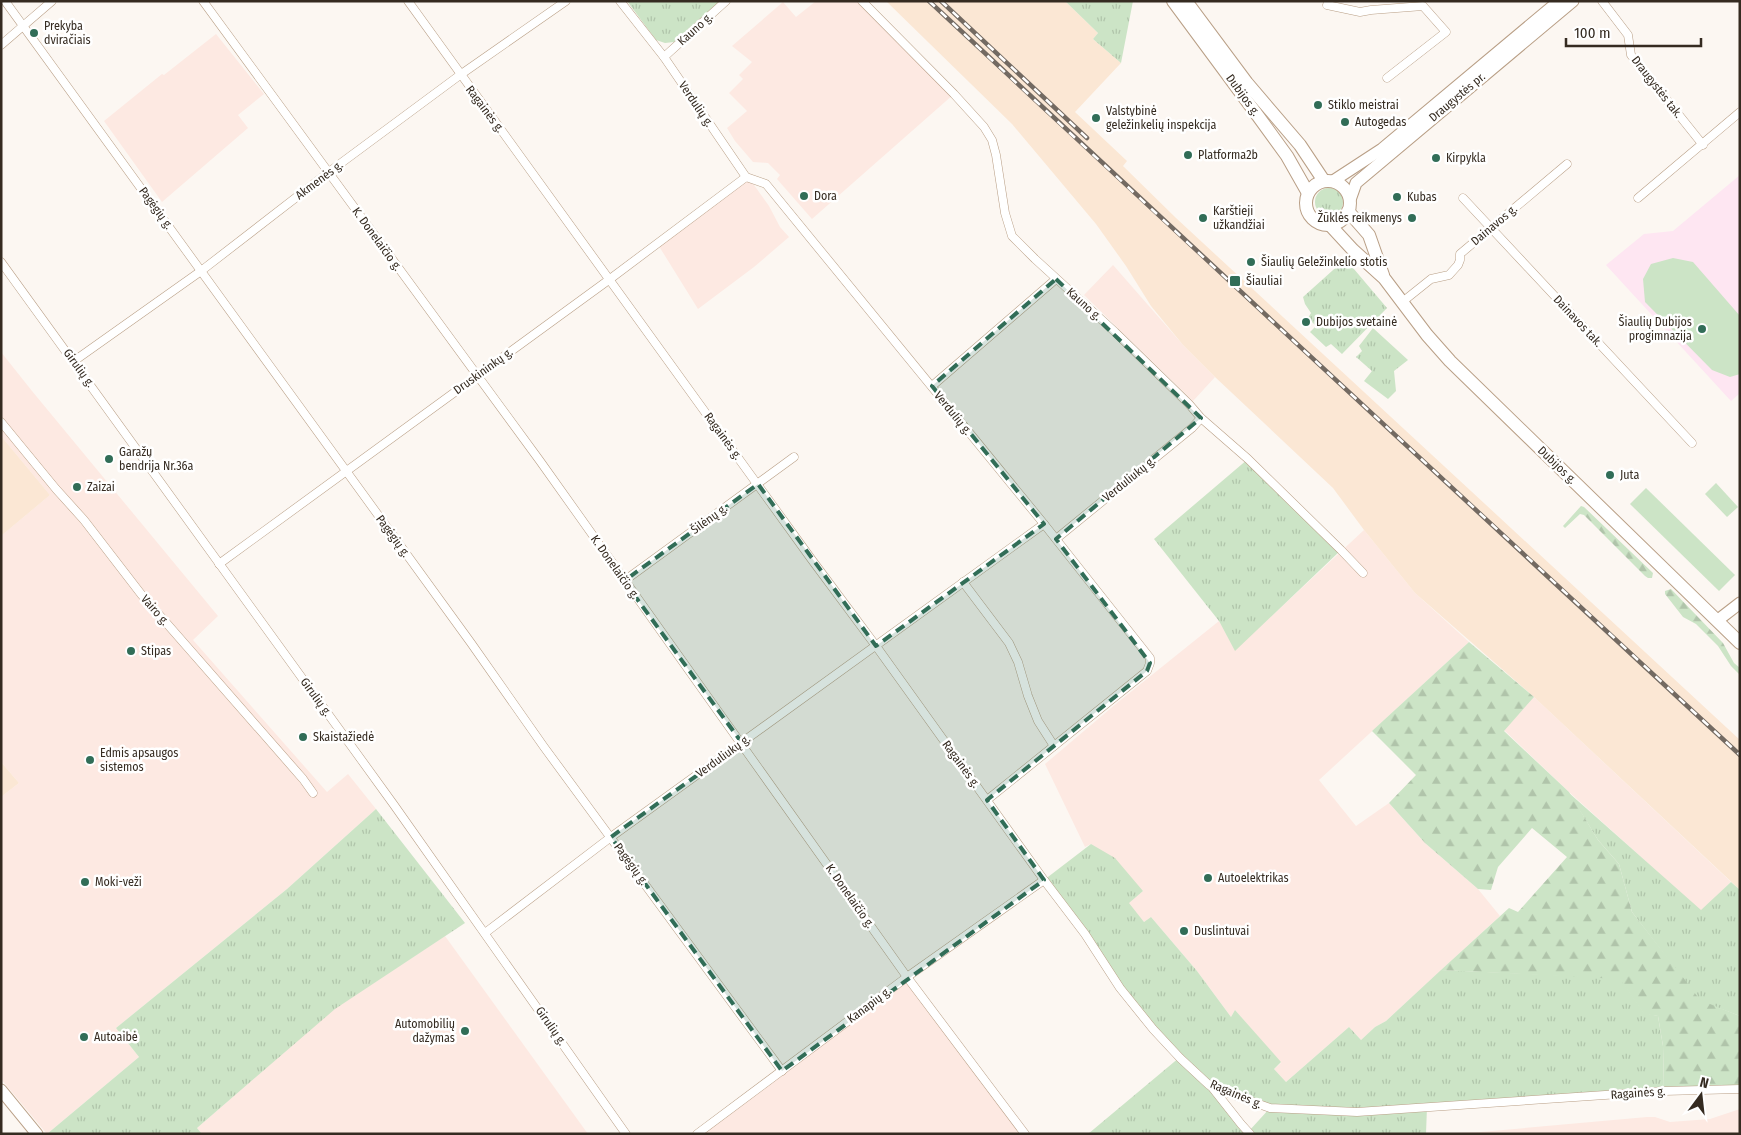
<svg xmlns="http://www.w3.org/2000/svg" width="1741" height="1135" font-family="'Fira Sans Condensed',sans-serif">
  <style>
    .commercial { fill: #fde9e2 }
    .built { fill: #fbe7d4 }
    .education { fill: #fee6f2 }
    .grass { fill: url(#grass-tufts); fill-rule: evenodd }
    .forest { fill: url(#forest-firs) }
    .park { fill: #cce4c6 }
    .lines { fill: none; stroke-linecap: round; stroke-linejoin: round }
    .minor-casing { stroke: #b99f86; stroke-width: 9 }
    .secondary-casing { stroke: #b99f86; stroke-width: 13 }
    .primary-casing { stroke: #b99f86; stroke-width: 14 }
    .minor { stroke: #fff; stroke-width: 8 }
    .secondary { stroke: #fff; stroke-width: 11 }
    .primary { stroke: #fff; stroke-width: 12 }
    .rail-casing { stroke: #736a62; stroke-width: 4.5 }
    .rail { stroke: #fff; stroke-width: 2.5; stroke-dasharray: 8; stroke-linecap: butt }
    .marked { fill: #316d57; fill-opacity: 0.2; stroke: #316d57; stroke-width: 4; stroke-dasharray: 10 6; stroke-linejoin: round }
    .poi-dot { fill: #316d57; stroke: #fff; stroke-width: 2 }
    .labels { text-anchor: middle; stroke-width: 5; stroke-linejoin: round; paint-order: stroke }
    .poi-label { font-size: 12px; fill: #352b21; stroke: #fff; text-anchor: start }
    .street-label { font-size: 12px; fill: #352b21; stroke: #fff }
  </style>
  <defs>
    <pattern id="grass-tufts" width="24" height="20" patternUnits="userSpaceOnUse" patternTransform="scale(1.25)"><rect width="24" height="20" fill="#cce4c6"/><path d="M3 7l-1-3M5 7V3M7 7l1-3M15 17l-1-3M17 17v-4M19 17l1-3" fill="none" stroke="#b0c4aa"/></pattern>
    <pattern id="forest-firs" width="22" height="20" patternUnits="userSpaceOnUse" patternTransform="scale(1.25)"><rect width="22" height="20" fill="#cce4c6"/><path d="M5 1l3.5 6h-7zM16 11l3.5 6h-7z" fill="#b0c4aa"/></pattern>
  </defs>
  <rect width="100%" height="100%" fill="#fcf7f2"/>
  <g class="commercial">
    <polygon points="816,1 862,1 954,94 812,219 777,179 780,175 768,163 753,162 735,141 727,128 747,111 729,93 743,79 739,75 752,62 732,46 783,2 796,17"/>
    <polygon points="216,34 264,94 238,115 248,128 162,202 104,121 162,74 164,75"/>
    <polygon points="746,177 754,185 769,206 780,227 789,237 754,267 698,309 657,243"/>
    <polygon points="1113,265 1183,345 1215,377 1193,401 1084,295"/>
    <polygon points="1,352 32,391 218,616 193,640 327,792 348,774 376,809 287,889 116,1028 139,1057 47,1134 1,1079 1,797 19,783 1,762 1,536 50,495 1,436"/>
    <polygon points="1364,530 1415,593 1469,642 1319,780 1356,826 1389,803 1425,843 1478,889 1500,916 1386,1021 1375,1027 1361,1040 1349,1027 1286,1082 1274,1069 1281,1063 1235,1010 1231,1017 1197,971 1151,917 1144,922 1128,903 1143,891 1091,844 1085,847 1045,764 1117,703 1219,621 1235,650"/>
    <polygon points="1534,697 1731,882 1701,911 1569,792 1504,730"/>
    <polygon points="445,936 588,1134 202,1134 197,1128 334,1009"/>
    <polygon points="907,977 1025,1134 697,1134"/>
    <polygon points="1740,1109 1740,1134 1426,1134 1481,1132 1647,1117 1655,1117 1670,1122 1710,1119"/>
  </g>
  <g class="built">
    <polygon points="886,1 1065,1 1098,33 1093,39 1121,63 1075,112 1127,161 1123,166 1176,218 1740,740 1740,890 1534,697 1415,593 1364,530 1333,488 1215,377 1183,345 1151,306 1126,266 1096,224 1012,124"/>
    <polygon points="1,436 50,495 1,536"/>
    <polygon points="1,762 19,783 1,797"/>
  </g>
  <polygon class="education" points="1740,175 1740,393 1731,401 1606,265 1644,234 1673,231"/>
  <g class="grass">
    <polygon points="627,1 720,1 674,42 665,43 656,40"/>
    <polygon points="1065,1 1133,1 1121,63 1093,39 1098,33"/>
    <circle cx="1329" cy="202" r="14"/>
    <polygon points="1342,262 1345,263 1348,262 1387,308 1342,354 1331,344 1326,347 1310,332 1316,326 1308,318 1311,313 1305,304 1303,297"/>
    <polygon points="1373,328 1408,360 1394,371 1396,391 1388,399 1364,381 1372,371 1356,357 1362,351 1359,346"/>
    <polygon points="1248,459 1341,550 1235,651 1219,621 1154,539"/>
    <polygon points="1569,793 1701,910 1731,882 1740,890 1740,1016 1700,1001 1632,912 1619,864 1598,840"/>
    <polygon points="376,809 465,923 335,1009 197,1128 202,1134 47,1134 139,1057 116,1028 287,889"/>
    <path d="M1091,844L1115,858L1143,891L1129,903L1144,922L1151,917L1197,971L1231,1017L1235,1010L1281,1062L1274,1069L1286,1082L1349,1027L1361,1040L1375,1027L1386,1021L1441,970L1620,978L1644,1013L1658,1016L1663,1046L1664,1091L1427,1107L1426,1134H1088L1180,1057L1153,1029L1044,880ZM1211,1085L1270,1108L1249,1131Z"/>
  </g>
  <g class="forest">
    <polygon points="1581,506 1584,507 1653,573 1652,578 1648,578 1645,576 1584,515 1580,514 1565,528 1563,526"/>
    <polygon points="1671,589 1723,643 1734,663 1740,668 1740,675 1731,666 1718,646 1696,624 1683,617 1665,594 1665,591"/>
    <polygon points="1469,642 1534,697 1504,731 1569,792 1598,840 1619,864 1632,912 1682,976 1700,1000 1740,1016 1740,1089 1664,1091 1663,1046 1658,1016 1644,1014 1620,979 1441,970 1509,908 1518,912 1567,857 1532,828 1498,867 1491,890 1478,889 1425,843 1389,803 1416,775 1372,731"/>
  </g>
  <g class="park">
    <polygon points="1673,258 1693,262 1740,316 1740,374 1730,377 1712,370 1645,302 1643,279 1651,264"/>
    <polygon points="1716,483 1738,507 1727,517 1705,494"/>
    <polygon points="1646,488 1735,575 1719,591 1630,504"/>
  </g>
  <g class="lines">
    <defs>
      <g id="minor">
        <polyline points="5,1 471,643 544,747 782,1071"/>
        <polyline points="203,1 540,461 907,977 1025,1134"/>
        <polyline points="408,1 812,560 876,646 1044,880 1085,934 1120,988 1153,1029 1180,1058 1209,1085 1239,1097 1270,1108 1357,1112 1664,1091 1740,1089"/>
        <polyline points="620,1 664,57 746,177 766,184 1044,524 1150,658 1150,663 1147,671 987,800"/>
        <polyline points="862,1 954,94 984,127 992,140 996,155 1005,213 1012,236 1035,259 1115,332 1189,404 1201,418 1248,459 1341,550 1363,573"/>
        <polyline points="1602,1 1628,35 1631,55 1703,145"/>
        <polyline points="1327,5 1360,12 1371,10 1423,6 1446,32 1387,78"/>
        <polyline points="1,45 52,1"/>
        <polyline points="664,57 726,1"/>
        <polyline points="1463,198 1692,443"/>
        <polyline points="1638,198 1740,112"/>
        <polyline points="1,262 394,805 626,1134"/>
        <polyline points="1401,303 1431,279 1449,275 1458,265 1460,260 1460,254 1567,164"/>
        <polyline points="74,361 201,271 329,172 460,75 566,1"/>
        <polyline points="932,386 1056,279"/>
        <polyline points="1,422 56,489 84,520 141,594 303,779 313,793"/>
        <polyline points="1056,539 1192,428 1201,418"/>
        <polyline points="219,564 610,279 746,177"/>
        <polyline points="624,581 794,457"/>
        <polyline points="963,582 1009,643 1018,662 1028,696 1038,721 1054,746"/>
        <polyline points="485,933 611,837 1044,524"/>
        <polyline points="1211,1086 1241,1124 1250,1134"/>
        <polyline points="697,1134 907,977 1044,880"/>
      </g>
      <g id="secondary">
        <polyline points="1333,181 1382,149 1559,1"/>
        <polyline points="1350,200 1356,183 1573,1"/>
        <polyline points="1718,620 1740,603"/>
        <polyline points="1,1090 37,1134"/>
      </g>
      <g id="primary">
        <polyline points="1173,1 1258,116 1287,156 1308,193"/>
        <polyline points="1186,1 1247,83 1300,145 1324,181"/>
        <circle cx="1328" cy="203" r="22"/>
        <polyline points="1348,211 1369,235 1383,275"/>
        <polyline points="1329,224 1353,250 1384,278 1427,335 1450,361 1740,643"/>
      </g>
    </defs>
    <use href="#minor" class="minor-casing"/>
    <use href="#secondary" class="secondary-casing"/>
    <use href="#primary" class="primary-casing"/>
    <use href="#minor" class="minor"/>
    <use href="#secondary" class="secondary"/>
    <use href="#primary" class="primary"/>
    <defs>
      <g id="rail">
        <path d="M929,1C1198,254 1470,503 1740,755"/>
        <polyline points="941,1 1087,138"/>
      </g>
    </defs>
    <use href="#rail" class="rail-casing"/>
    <use href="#rail" class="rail"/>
  </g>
  <path class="marked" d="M1056,279L1201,418L1056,539L1150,663L1147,671L987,800L1044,880L782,1071L611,837L742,743L624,581L758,484L876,646L1044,524L932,386Z"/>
  <g class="poi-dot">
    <circle cx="34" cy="33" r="5"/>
    <circle cx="1318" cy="105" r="5"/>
    <circle cx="1096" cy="118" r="5"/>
    <circle cx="1345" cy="122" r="5"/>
    <circle cx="1188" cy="155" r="5"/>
    <circle cx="1436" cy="158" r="5"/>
    <circle cx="804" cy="196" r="5"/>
    <circle cx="1397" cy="197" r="5"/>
    <circle cx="1203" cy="218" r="5"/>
    <circle cx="1412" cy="218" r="5"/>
    <circle cx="1251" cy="262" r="5"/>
    <rect x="1229" y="275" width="12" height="12" rx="2.5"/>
    <circle cx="1306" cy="322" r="5"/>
    <circle cx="1702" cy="329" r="5"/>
    <circle cx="109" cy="459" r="5"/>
    <circle cx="1610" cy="475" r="5"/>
    <circle cx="77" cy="487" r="5"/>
    <circle cx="131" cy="651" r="5"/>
    <circle cx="303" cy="737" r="5"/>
    <circle cx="90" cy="760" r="5"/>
    <circle cx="1208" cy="878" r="5"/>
    <circle cx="85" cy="882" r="5"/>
    <circle cx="1184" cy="931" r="5"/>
    <circle cx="465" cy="1031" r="5"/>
    <circle cx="84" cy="1037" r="5"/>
  </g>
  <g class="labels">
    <g class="poi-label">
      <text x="44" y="30">Prekyba<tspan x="44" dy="14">dviračiais</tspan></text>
      <text x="1328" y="109">Stiklo meistrai</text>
      <text x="1106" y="115">Valstybinė<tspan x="1106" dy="14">geležinkelių inspekcija</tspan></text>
      <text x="1355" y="126">Autogedas</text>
      <text x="1198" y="159">Platforma2b</text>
      <text x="1446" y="162">Kirpykla</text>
      <text x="814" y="200">Dora</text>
      <text x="1407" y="201">Kubas</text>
      <text x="1213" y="215">Karštieji<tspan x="1213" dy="14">užkandžiai</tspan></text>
      <text x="1402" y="222" text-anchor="end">Žūklės reikmenys</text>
      <text x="1261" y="266">Šiaulių Geležinkelio stotis</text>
      <text x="1246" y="285">Šiauliai</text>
      <text x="1316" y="326">Dubijos svetainė</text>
      <text x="1692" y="326" text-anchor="end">Šiaulių Dubijos<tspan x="1692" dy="14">progimnazija</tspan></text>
      <text x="119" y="456">Garažų<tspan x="119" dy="14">bendrija Nr.36a</tspan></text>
      <text x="1620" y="479">Juta</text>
      <text x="87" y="491">Zaizai</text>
      <text x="141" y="655">Stipas</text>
      <text x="313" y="741">Skaistažiedė</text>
      <text x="100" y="757">Edmis apsaugos<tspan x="100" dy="14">sistemos</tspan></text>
      <text x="1218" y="882">Autoelektrikas</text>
      <text x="95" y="886">Moki-veži</text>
      <text x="1194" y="935">Duslintuvai</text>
      <text x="455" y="1028" text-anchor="end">Automobilių<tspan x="455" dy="14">dažymas</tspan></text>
      <text x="94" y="1041">Autoaibė</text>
    </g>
    <g class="street-label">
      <text transform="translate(695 29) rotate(-42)" y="4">Kauno g.</text>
      <text transform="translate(1657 87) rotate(52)" y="4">Draugystės tak.</text>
      <text transform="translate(1243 95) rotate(54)" y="4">Dubijos g.</text>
      <text transform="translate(1457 97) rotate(-40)" y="4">Draugystės pr.</text>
      <text transform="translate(696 104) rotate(56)" y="4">Verdulių g.</text>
      <text transform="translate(485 109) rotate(53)" y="4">Ragainės g.</text>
      <text transform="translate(319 180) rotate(-37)" y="4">Akmenės g.</text>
      <text transform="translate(156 208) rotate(54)" y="4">Pagėgių g.</text>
      <text transform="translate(1494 225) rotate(-40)" y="4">Dainavos g.</text>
      <text transform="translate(377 239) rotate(54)" y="4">K. Donelaičio g.</text>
      <text transform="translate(1084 304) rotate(42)" y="4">Kauno g.</text>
      <text transform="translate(1578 321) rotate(47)" y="4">Dainavos tak.</text>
      <text transform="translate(79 368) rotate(54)" y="4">Girulių g.</text>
      <text transform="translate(483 371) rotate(-36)" y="4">Druskininkų g.</text>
      <text transform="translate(953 413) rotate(51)" y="4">Verdulių g.</text>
      <text transform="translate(723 436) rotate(54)" y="4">Ragainės g.</text>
      <text transform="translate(1557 465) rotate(44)" y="4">Dubijos g.</text>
      <text transform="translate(1129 479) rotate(-39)" y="4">Verduliukų g.</text>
      <text transform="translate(709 519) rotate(-36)" y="4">Šilėnų g.</text>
      <text transform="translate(393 536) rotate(54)" y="4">Pagėgių g.</text>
      <text transform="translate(615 567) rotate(55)" y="4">K. Donelaičio g.</text>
      <text transform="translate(155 610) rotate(49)" y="4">Vairo g.</text>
      <text transform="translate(316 697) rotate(54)" y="4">Girulių g.</text>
      <text transform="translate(723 756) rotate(-36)" y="4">Verduliukų g.</text>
      <text transform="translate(961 764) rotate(54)" y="4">Ragainės g.</text>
      <text transform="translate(631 864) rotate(54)" y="4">Pagėgių g.</text>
      <text transform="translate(850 896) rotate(55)" y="4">K. Donelaičio g.</text>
      <text transform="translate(869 1005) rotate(-37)" y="4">Kanapių g.</text>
      <text transform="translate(551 1026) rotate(55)" y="4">Girulių g.</text>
      <text transform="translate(1638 1093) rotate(-4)" y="4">Ragainės g.</text>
      <text transform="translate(1236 1094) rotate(23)" y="4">Ragainės g.</text>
    </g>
  </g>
  <rect width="1741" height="1135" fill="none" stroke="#352b21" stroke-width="5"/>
  <g transform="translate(1701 1095) rotate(15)" stroke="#ffffff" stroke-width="4" paint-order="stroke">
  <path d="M0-4L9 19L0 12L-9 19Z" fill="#352b21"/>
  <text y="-8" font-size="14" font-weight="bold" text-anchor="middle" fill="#352b21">N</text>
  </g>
  <path d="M1566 38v8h135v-8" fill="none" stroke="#352b21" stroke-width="2.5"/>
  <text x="1574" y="38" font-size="15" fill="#352b21" stroke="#ffffff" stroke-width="4" paint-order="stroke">100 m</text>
</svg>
